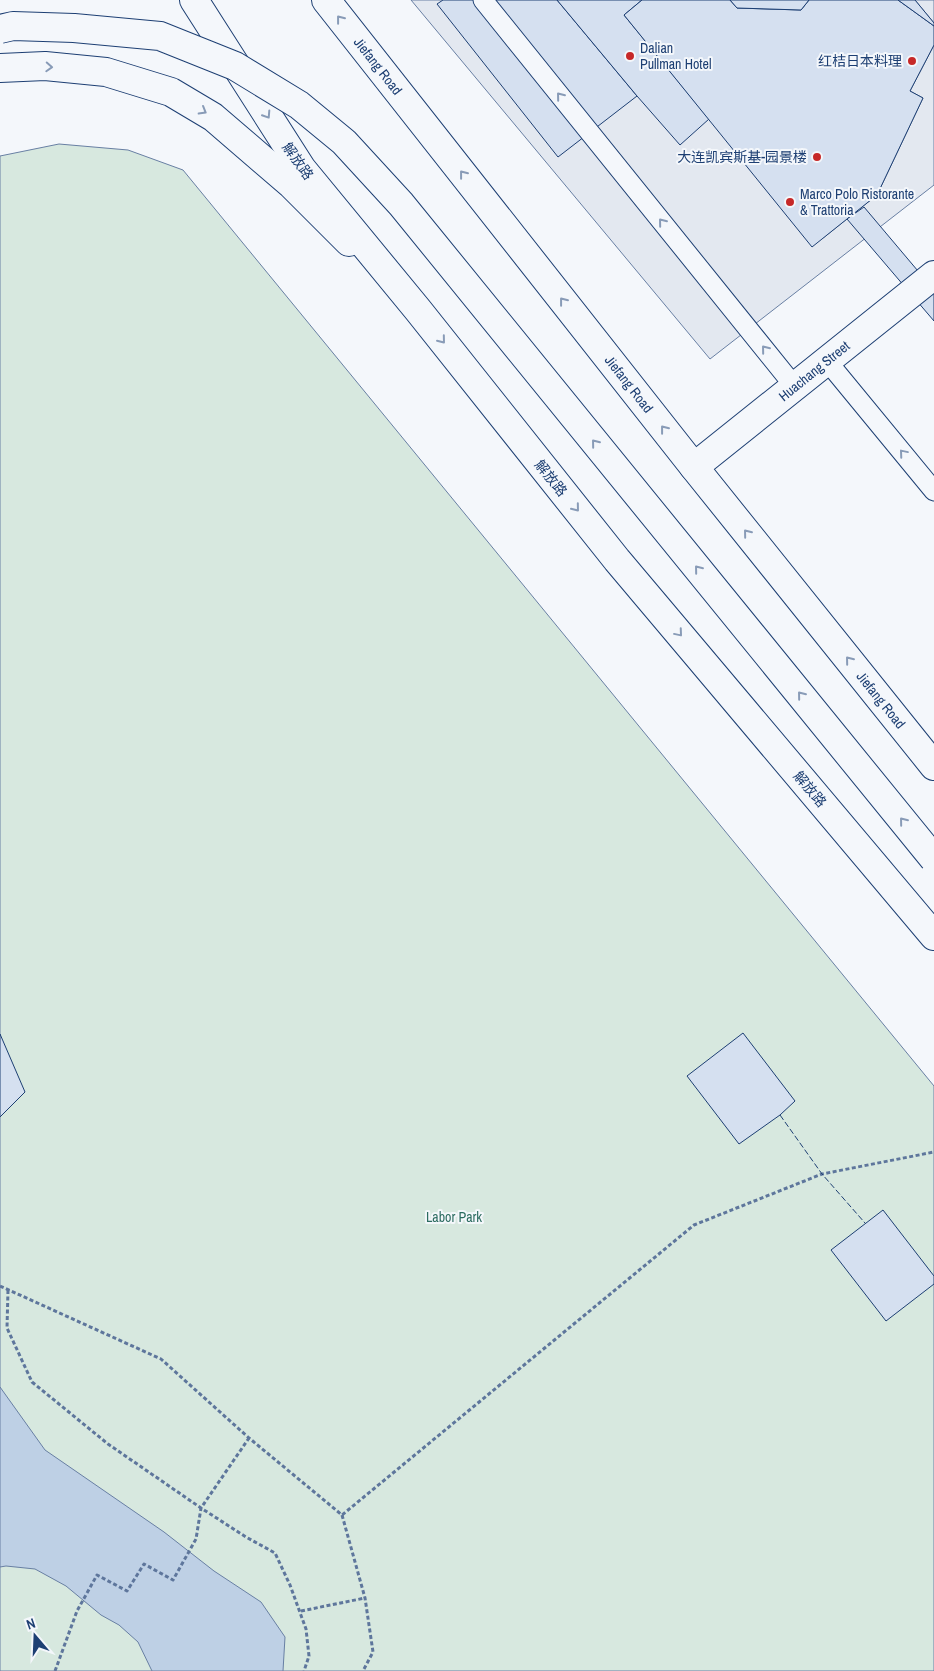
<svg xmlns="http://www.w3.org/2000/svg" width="934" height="1671" font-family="'Archivo Narrow','Noto Sans SC',sans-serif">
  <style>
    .green { fill: #d7e8df; stroke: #687fa3 }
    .parking { fill: #e3e8f0; stroke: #687fa3 }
    .water { fill: #bed0e5; stroke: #687fa3 }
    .building { fill: #d5e0f0; stroke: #1d3f73 }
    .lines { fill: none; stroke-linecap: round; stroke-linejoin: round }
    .service-casing { stroke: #1d3f73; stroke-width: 21 }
    .minor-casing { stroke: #1d3f73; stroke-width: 30 }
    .secondary-casing { stroke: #1d3f73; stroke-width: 30 }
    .primary-casing { stroke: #1d3f73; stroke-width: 30 }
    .path { stroke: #5e769c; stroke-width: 3; stroke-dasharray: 4 2.5; stroke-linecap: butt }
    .service { stroke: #f4f7fb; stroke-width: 19 }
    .minor { stroke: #f4f7fb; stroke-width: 28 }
    .secondary { stroke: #f4f7fb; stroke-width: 28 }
    .primary { stroke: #f4f7fb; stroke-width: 28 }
    .secondary-bridge-casing { stroke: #1d3f73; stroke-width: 30; stroke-linecap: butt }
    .secondary-bridge { stroke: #f4f7fb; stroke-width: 28 }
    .fence { stroke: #1d3f73; stroke-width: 1; stroke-dasharray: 6 2.5; stroke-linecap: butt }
    .oneway { stroke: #889bb7 }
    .poi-dot { fill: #c62828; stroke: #f4f7fb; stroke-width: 2 }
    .labels { text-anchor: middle; stroke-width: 4; stroke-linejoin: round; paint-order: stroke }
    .poi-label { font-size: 14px; fill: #1d3f73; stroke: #f4f7fb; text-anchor: start }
    .street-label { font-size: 14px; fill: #1d3f73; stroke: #f4f7fb }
    .park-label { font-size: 14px; fill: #2c6c60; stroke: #f4f7fb }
  </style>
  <rect width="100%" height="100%" fill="#f4f7fb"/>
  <polygon class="green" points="59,144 128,150 183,170 934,1086 934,1671 0,1671 0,156"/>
  <g class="parking">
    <polygon points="411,0 558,0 709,119 823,238 877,195 923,98 910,91 934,45 934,185 710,359"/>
    <polygon points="915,0 934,0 934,23"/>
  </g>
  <polygon class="water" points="0,1387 45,1450 164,1532 214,1571 261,1602 285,1637 283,1671 152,1671 138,1642 119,1625 101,1615 66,1586 35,1569 6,1566 0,1567"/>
  <g class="building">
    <polygon points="443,0 557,0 637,96 558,157 437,4"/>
    <polygon points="557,0 642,0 624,15 709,119 680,145 637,96"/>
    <polygon points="642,0 730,0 737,8 801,10 809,0 898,0 934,26 934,45 910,91 923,98 877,195 812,247 624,15"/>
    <polygon points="730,0 809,0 801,10 737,8"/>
    <polygon points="898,0 915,0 934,23 934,26"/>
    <polygon points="864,207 934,290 934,321 847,219"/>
    <polygon points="743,1033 795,1101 780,1115 739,1144 687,1076"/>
    <polygon points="0,1034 25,1092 0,1117"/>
    <polygon points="883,1210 934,1276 934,1284 886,1321 831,1250"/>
  </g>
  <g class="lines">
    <defs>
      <g id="service">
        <polyline points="483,0 795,387"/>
        <polyline points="827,361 934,491"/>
      </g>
      <polyline id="minor" points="694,467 934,275"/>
      <polyline id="secondary" points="0,68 45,66 106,72 171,92 213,117 292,185 349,242"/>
      <g id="primary">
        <polyline points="194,0 302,169 418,310 617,560 934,936"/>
        <polyline points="326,0 694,467 934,766"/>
      </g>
    </defs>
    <use href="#service" class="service-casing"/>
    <use href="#minor" class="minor-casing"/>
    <use href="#secondary" class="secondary-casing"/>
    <use href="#primary" class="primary-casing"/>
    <g class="path">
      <polyline points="0,1286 161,1359 249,1438 342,1515 694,1225 822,1174 934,1152"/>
      <polyline points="8,1290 7,1328 32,1382 108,1444 201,1508 246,1537 275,1553 290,1585 306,1629 309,1656 304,1671"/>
      <polyline points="342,1515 365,1598 373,1652 363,1671"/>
      <polyline points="301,1611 365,1598"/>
      <polyline points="55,1671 77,1611 97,1575 127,1591 144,1564 173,1580 196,1539 201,1508 249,1438"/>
    </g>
    <use href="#service" class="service"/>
    <use href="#minor" class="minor"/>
    <use href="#secondary" class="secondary"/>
    <use href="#primary" class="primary"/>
    <defs>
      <polyline id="secondary-bridge" points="0,29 13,26 74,28 160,36 235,66 299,105 344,142 401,204 934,859"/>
    </defs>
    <use href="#secondary-bridge" class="secondary-bridge-casing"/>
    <use href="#secondary-bridge" class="secondary-bridge"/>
    <polyline class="fence" points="780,1115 822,1174 865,1223"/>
  </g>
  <defs><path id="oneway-chevron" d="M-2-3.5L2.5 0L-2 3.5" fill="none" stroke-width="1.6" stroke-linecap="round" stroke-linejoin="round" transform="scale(1.25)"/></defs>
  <g class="oneway">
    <use href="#oneway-chevron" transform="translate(340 19) rotate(-128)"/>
    <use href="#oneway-chevron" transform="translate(49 67) rotate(3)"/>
    <use href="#oneway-chevron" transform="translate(560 96) rotate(-129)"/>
    <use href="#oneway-chevron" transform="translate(203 111) rotate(30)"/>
    <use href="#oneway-chevron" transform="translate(267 115) rotate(57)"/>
    <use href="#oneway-chevron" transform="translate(463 174) rotate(-128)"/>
    <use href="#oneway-chevron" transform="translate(662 222) rotate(-129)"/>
    <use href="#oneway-chevron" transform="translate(563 301) rotate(-128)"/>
    <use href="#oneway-chevron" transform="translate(442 340) rotate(51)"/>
    <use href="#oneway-chevron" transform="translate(765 349) rotate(-129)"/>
    <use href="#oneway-chevron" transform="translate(664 429) rotate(-128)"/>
    <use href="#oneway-chevron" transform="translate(595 443) rotate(-129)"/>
    <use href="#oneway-chevron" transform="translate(903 453) rotate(-130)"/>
    <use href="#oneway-chevron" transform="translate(576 508) rotate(51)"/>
    <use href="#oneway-chevron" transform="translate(747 533) rotate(-129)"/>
    <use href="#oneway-chevron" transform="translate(698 569) rotate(-129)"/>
    <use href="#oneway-chevron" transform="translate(679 633) rotate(50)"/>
    <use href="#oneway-chevron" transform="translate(849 660) rotate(-129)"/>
    <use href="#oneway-chevron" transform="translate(801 695) rotate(-129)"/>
    <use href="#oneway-chevron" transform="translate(903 821) rotate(-129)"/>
  </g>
  <g class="poi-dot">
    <circle cx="630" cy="56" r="5"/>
    <circle cx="912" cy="61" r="5"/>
    <circle cx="817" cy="157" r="5"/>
    <circle cx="790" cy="202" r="5"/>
  </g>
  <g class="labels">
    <g class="poi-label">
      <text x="640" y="53">Dalian<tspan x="640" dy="16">Pullman Hotel</tspan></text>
      <text x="902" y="66" text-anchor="end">红桔日本料理</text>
      <text x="807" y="162" text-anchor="end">大连凯宾斯基-园景楼</text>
      <text x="800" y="199">Marco Polo Ristorante<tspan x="800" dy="16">&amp; Trattoria</tspan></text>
    </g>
    <g class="street-label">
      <text transform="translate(378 66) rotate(52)" y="5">Jiefang Road</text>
      <text transform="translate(298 161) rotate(55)" y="5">解放路</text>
      <text transform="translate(814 371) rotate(-39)" y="5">Huachang Street</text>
      <text transform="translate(629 384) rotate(52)" y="5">Jiefang Road</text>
      <text transform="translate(551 478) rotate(51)" y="5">解放路</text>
      <text transform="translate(881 700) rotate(51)" y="5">Jiefang Road</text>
      <text transform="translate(810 789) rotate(50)" y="5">解放路</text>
    </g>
    <g class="park-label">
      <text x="454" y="1222">Labor Park</text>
    </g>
  </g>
  <g transform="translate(35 1636) rotate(341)" stroke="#f4f7fb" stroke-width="4" paint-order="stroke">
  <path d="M0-4L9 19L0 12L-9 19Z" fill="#1d3f73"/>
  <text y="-8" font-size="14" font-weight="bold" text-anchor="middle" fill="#1d3f73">N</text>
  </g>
</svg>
